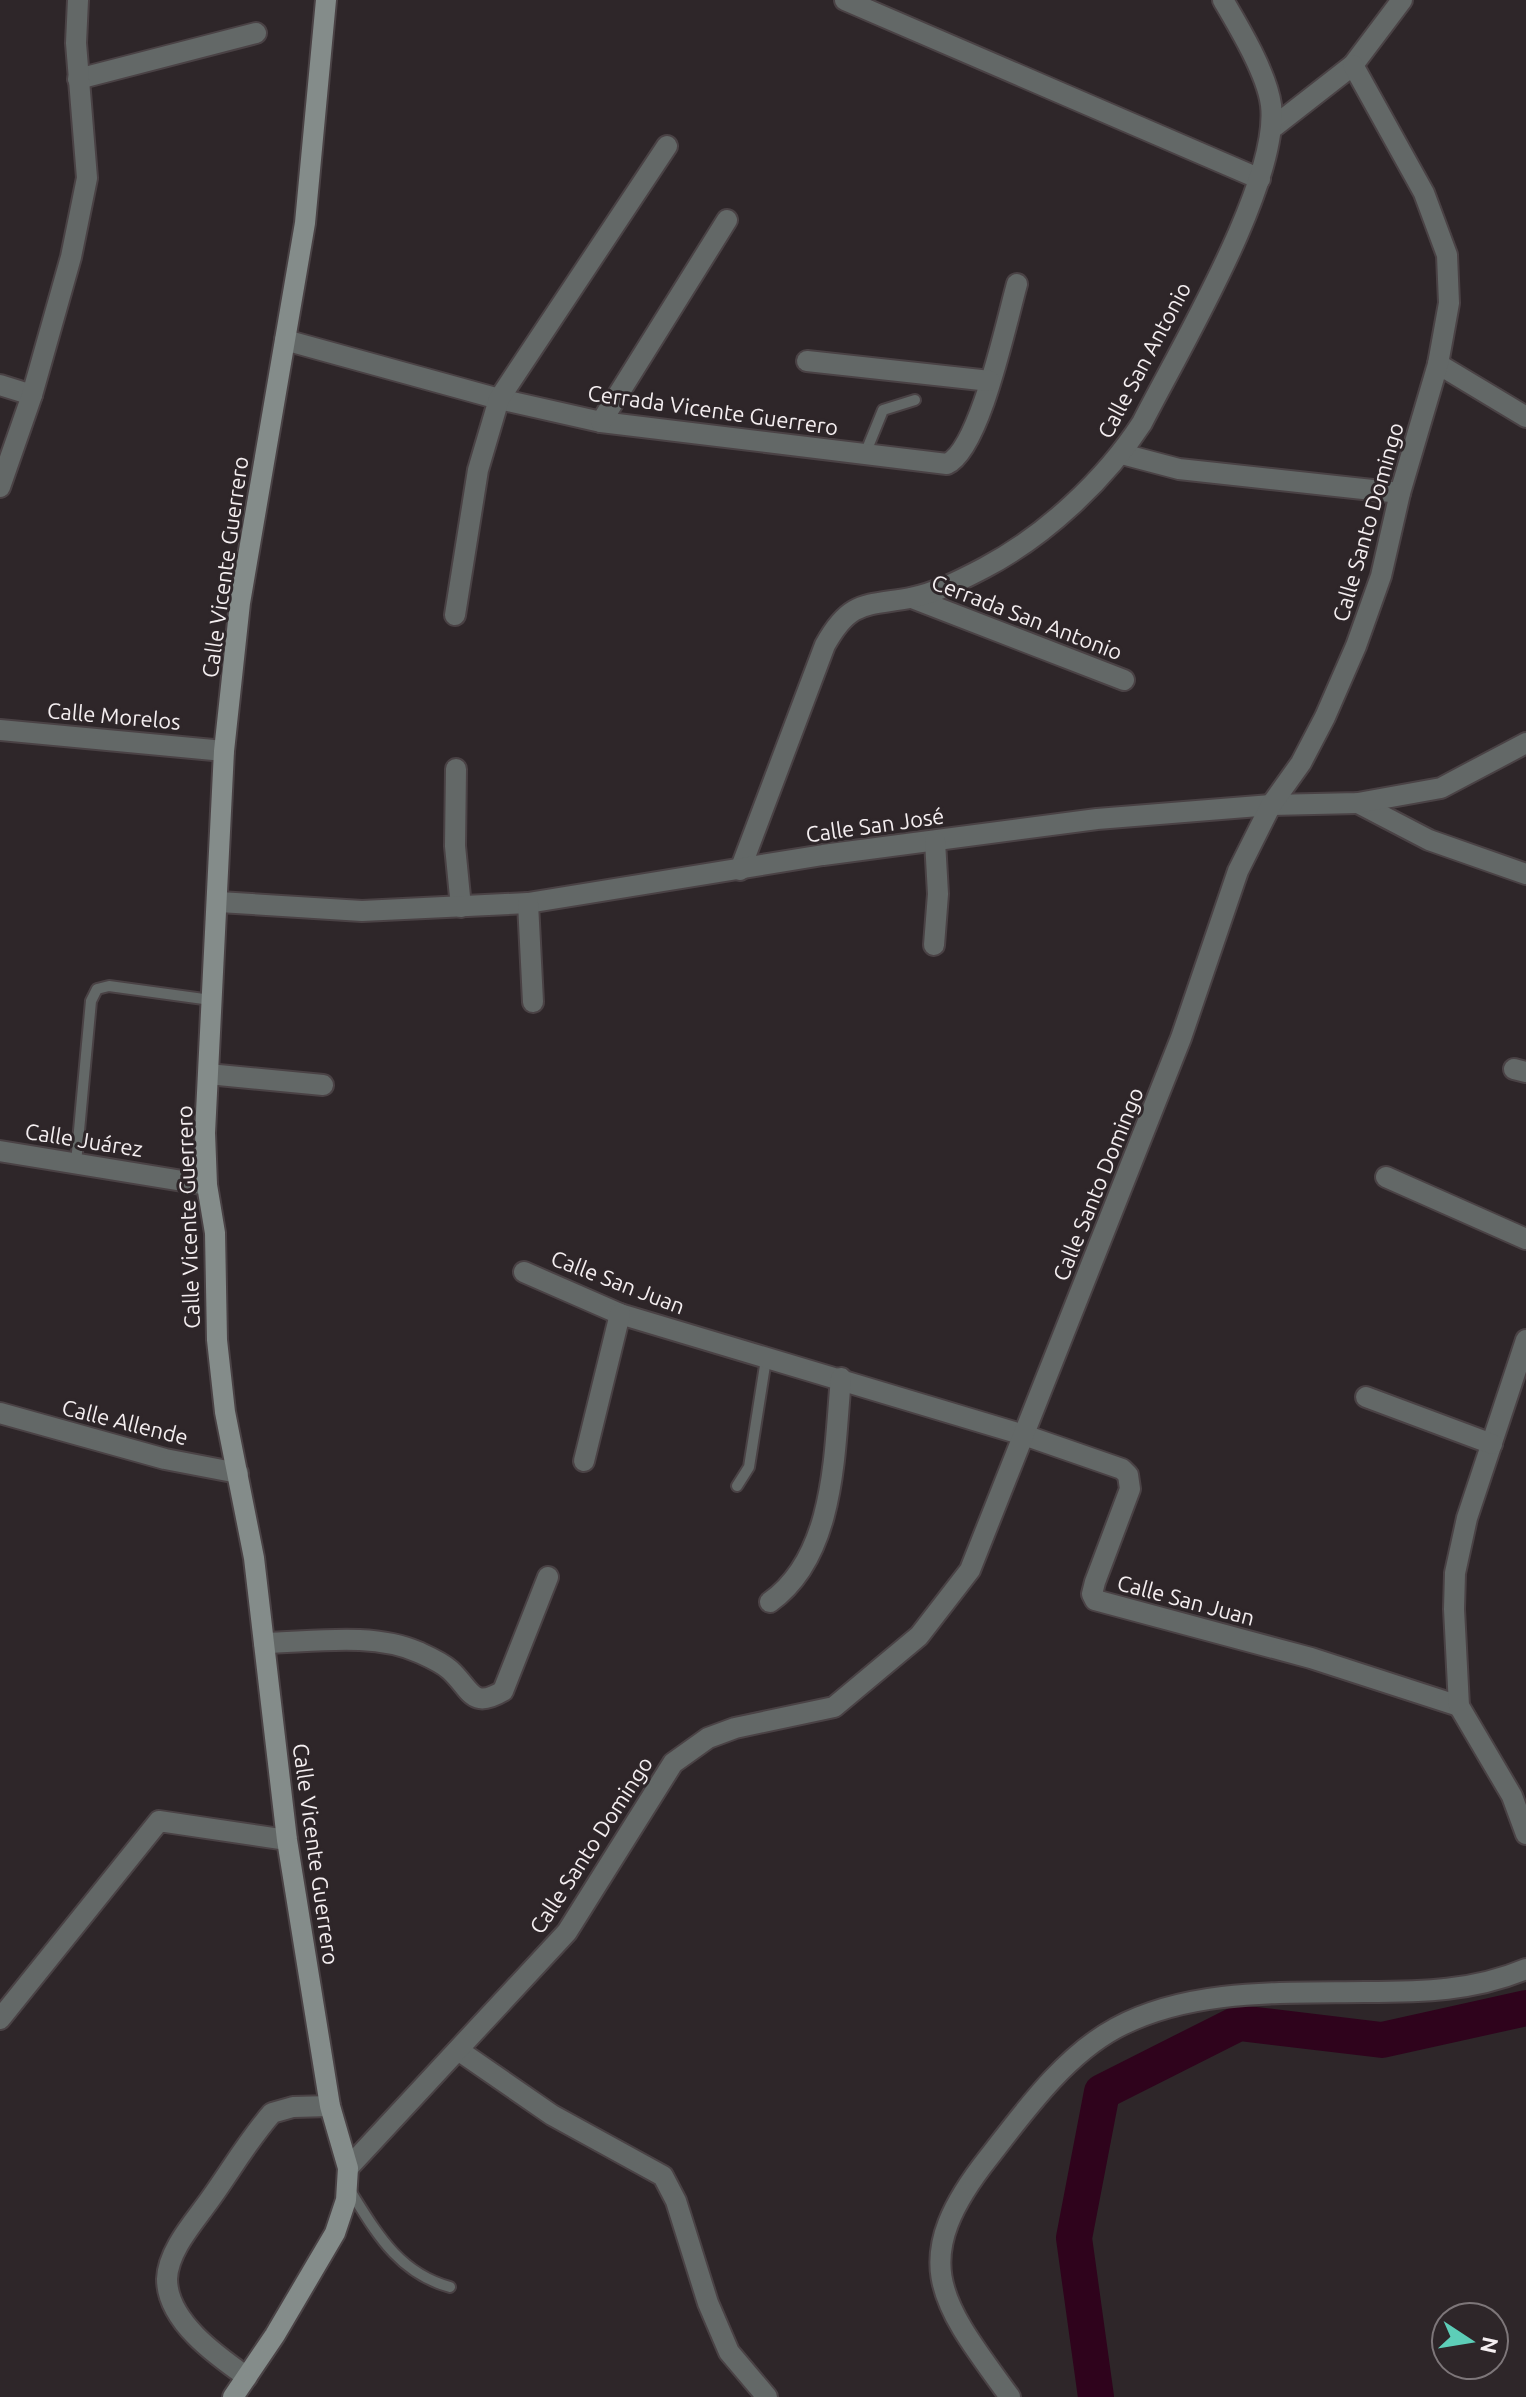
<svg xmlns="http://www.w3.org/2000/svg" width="1526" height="2397" font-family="Ubuntu,sans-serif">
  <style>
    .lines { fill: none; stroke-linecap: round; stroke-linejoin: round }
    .river { stroke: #2f031c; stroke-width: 36 }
    .lane-casing { stroke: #4a4245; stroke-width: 14 }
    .street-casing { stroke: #4a4245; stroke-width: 24 }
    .secondary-casing { stroke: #4a4245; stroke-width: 24 }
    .lane { stroke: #636867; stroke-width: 10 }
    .street { stroke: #636867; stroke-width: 20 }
    .secondary { stroke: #848c8a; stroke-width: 20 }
    .labels { text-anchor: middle; stroke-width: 6; stroke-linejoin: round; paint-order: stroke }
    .street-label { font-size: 22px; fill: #f4eef0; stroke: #2e2629 }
  </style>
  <rect width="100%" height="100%" fill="#2e2629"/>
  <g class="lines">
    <polyline class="river" points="1096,2397 1074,2238 1102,2092 1239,2023 1382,2040 1526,2008"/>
    <defs>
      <g id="lane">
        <polyline points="865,454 883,410 915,400"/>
        <polyline points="76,1163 91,1001 97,989 109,986 211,1000"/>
        <polyline points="737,1486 749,1467 766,1359"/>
        <path d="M349,2189C376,2232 398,2273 450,2287"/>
      </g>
      <g id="street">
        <polyline points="845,0 1260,179"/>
        <polyline points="78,79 256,33"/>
        <polyline points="1271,129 1353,65 1402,0"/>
        <path d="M285,340L499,399L601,422L947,464C980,449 1006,323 1017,284"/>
        <polyline points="807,361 990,381"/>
        <polyline points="1438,364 1526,417"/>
        <polyline points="0,385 32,395"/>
        <polyline points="601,422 727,220"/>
        <polyline points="1122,454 1179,469 1400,493"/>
        <polyline points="0,487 32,395 71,257 87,178 76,43 78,0"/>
        <polyline points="912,598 1124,680"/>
        <polyline points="455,615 478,470 499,399 667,146"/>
        <polyline points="0,730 224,751"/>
        <polyline points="456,769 455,846 461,907"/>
        <polyline points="1358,803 1429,840 1526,874"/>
        <path d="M740,870L825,645C850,600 865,606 910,598C936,593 961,580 984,568C1045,536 1105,480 1142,423C1179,350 1280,182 1271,105C1267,74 1239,27 1223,0"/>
        <polyline points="219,902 362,911 528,903 823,855 1097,819 1271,805 1358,803 1441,788 1526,743"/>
        <polyline points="528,903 533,1002"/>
        <polyline points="934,945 938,894 935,841"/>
        <polyline points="1514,1069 1526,1072"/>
        <polyline points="208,1074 323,1085"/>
        <polyline points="0,1151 207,1185"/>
        <polyline points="1386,1177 1526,1239"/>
        <polyline points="524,1272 620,1314 1024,1435 1122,1469 1128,1475 1130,1489 1095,1582 1092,1594 1095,1600 1311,1658 1459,1706"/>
        <polyline points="1526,1340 1467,1518 1455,1573 1454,1609 1459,1706 1512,1796 1526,1834"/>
        <polyline points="1366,1397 1492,1444"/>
        <polyline points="0,1413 165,1459 238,1473"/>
        <polyline points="584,1461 620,1314"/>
        <path d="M770,1602C836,1555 834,1452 841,1378"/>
        <path d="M264,1643C312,1642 373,1632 418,1652C429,1657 441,1662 450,1670C471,1689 471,1710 503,1691L548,1577"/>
        <polyline points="0,2019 159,1821 287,1840"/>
        <polyline points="458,2050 552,2115 663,2176 676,2201 708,2303 729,2352 767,2397"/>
        <polyline points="348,2168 567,1932 673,1763 708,1738 735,1728 834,1707 919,1636 970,1570 1181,1038 1238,871 1271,805 1301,763 1325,717 1356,646 1381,576 1400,493 1438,364 1449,303 1447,255 1424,193 1353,65"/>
        <path d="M247,2377C217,2356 167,2321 167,2279C168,2250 195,2221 211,2198C231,2170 249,2139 272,2113L293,2107L330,2106"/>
        <path d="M1010,2397C940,2301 906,2262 989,2157C1024,2112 1064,2056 1116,2028C1190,1988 1284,1993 1365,1992C1422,1992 1474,1991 1526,1969"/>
      </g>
      <polyline id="secondary" points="233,2397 275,2335 335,2233 346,2200 348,2168 330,2106 287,1840 254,1558 225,1412 217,1340 215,1233 207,1185 205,1133 224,751 240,603 305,223 326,0"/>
    </defs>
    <use href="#lane" class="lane-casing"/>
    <use href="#street" class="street-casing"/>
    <use href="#secondary" class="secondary-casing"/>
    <use href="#lane" class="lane"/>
    <use href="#street" class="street"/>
    <use href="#secondary" class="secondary"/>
  </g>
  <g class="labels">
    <g class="street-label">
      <text transform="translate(1144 360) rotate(-62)" y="8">Calle San Antonio</text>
      <text transform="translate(713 410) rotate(8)" y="8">Cerrada Vicente Guerrero</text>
      <text transform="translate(1368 522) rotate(-74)" y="8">Calle Santo Domingo</text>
      <text transform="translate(225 567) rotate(-82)" y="8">Calle Vicente Guerrero</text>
      <text transform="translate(1027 617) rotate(21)" y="8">Cerrada San Antonio</text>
      <text transform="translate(114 716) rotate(5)" y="8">Calle Morelos</text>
      <text transform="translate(875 825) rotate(-8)" y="8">Calle San José</text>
      <text transform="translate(84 1140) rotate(9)" y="8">Calle Juárez</text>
      <text transform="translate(1098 1184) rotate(-68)" y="8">Calle Santo Domingo</text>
      <text transform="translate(188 1217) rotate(-92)" y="8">Calle Vicente Guerrero</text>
      <text transform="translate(618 1282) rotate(21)" y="8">Calle San Juan</text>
      <text transform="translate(125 1422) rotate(14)" y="8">Calle Allende</text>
      <text transform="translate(1186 1600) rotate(15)" y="8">Calle San Juan</text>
      <text transform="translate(591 1845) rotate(-57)" y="8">Calle Santo Domingo</text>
      <text transform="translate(316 1854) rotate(82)" y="8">Calle Vicente Guerrero</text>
    </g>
  </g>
  <g transform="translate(1470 2341) rotate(102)"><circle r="38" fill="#2e2629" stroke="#7d7679" stroke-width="2"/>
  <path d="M0-6L14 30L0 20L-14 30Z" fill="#5dceb8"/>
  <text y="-12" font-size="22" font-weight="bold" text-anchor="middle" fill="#f4eef0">N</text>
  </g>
</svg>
